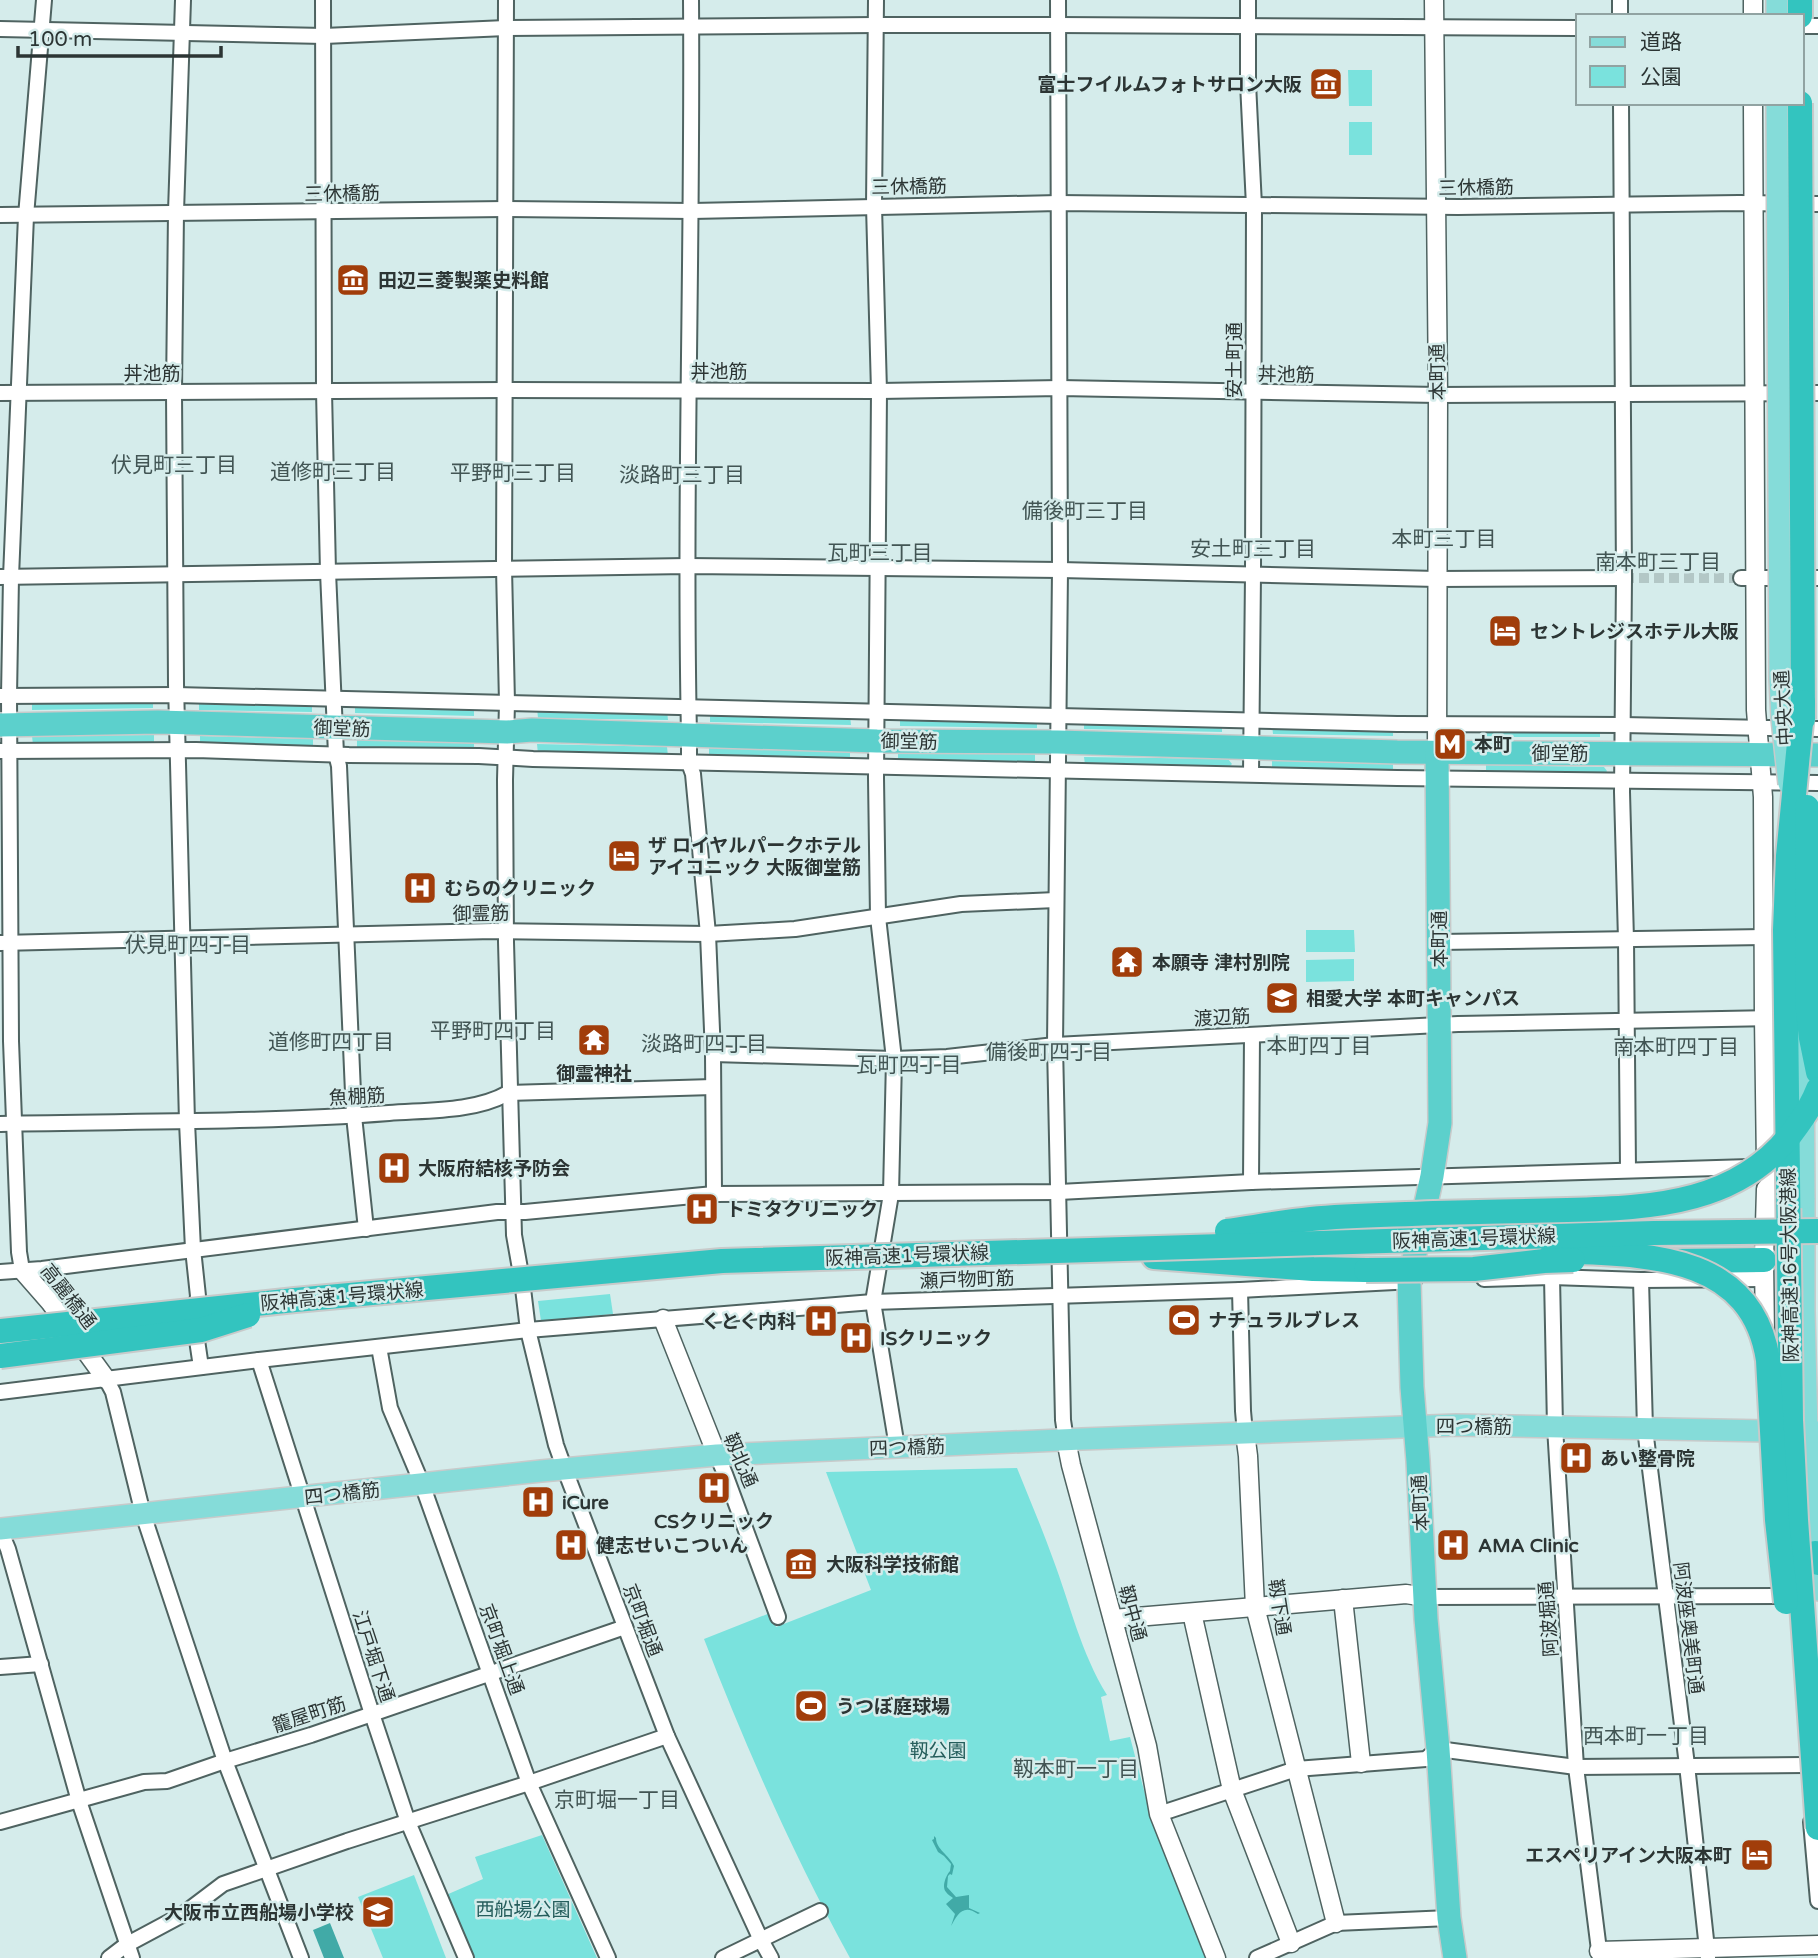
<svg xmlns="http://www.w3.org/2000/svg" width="1818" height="1958" font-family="'Varela Round','Noto Sans JP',sans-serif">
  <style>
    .green { fill: #7ae2dd }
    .water { fill: #41aaa7 }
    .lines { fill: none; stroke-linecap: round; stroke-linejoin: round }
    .pedestrian-tunnel { stroke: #b3c7c6; stroke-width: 10; stroke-dasharray: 10 5; stroke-linecap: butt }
    .minor-casing { stroke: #4f6361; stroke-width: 18 }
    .tertiary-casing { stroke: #4f6361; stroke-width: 21 }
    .primary-casing { stroke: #c8caca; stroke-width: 24 }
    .trunk-casing { stroke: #c8caca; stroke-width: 26 }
    .motorway-casing { stroke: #c8caca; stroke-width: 28 }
    .minor { stroke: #fff; stroke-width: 14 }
    .tertiary { stroke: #fff; stroke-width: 18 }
    .primary { stroke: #85dcd9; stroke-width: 21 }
    .trunk { stroke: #5cd0cc; stroke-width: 23 }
    .motorway { stroke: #33c4bf; stroke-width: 24 }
    .primary-bridge-casing { stroke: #c8caca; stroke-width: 24; stroke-linecap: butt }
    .motorway-bridge-casing { stroke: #c8caca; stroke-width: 28; stroke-linecap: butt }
    .primary-bridge { stroke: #85dcd9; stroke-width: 21 }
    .motorway-bridge { stroke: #33c4bf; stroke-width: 24 }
    .labels { text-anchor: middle; stroke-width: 5; stroke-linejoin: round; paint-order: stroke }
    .poi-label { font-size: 19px; font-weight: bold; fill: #2c3534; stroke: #d5eceb; text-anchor: start }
    .street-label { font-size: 19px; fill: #2c3534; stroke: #d5eceb }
    .park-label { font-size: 19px; fill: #255e5c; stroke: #d5eceb }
    .neighbourhood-label { font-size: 21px; fill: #425554; stroke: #d5eceb }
  </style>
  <rect width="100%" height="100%" fill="#d5eceb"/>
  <g class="green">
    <polygon points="1348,70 1372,70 1372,106 1349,106"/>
    <rect x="1349" y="122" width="23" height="33"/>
    <polygon points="153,700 153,708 32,710 32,701"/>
    <polygon points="199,700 312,703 312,712 199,710"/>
    <polygon points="355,705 474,708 474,716 355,713"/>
    <polygon points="537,708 667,711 668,720 538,718"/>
    <polygon points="710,712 850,715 851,725 710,722"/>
    <polygon points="900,717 1037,718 1037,728 900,726"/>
    <polygon points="1084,721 1222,724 1222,732 1084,729"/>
    <polygon points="1272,725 1393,728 1393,736 1273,734"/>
    <polygon points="1486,728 1600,730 1600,737 1487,737"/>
    <polygon points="154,735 154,744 33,745 32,736"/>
    <polygon points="200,736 313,739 313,747 200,746"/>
    <polygon points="357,739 474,742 474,751 357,749"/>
    <polygon points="537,744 667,747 668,756 538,754"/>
    <polygon points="709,748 850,750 850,760 709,757"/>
    <polygon points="898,752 1035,754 1035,764 898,762"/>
    <polygon points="1084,757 1228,759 1232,764 1228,768 1085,765"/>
    <polygon points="1272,760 1393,764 1393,772 1272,769"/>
    <polygon points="1486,765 1604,767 1607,771 1604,775 1486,773"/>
    <polygon points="1306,930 1354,930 1355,952 1306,952"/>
    <polygon points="1354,959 1354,981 1306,982 1306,960"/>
    <polygon points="610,1294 613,1314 541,1321 538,1301"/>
    <path d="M1017,1468C1029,1498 1042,1528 1053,1559C1070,1604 1081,1653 1107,1695L1101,1697L1110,1741L1130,1737L1151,1817L1207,1958H850C794,1856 746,1748 704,1639L770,1613L776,1627L871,1590L826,1472Z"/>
    <polygon points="542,1835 597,1958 472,1958 446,1895 483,1879 475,1857"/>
    <polygon points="414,1875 446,1958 383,1958 358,1897"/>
  </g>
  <g class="water">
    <path d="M934,1836L936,1838C936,1849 949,1855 954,1866L952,1875L950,1874L948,1876L947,1887L956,1897L969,1895V1908L980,1913L978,1914C963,1903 957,1915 951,1926L955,1914L946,1904L953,1898C951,1896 948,1895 946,1892C941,1886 947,1874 950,1871L951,1864L944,1856L938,1852L932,1840L934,1839Z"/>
    <polygon points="330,1923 344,1958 324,1958 313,1930"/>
  </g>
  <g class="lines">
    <polyline class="pedestrian-tunnel" points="1624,578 1741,578"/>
    <defs>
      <g id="minor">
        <polyline points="183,0 176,212 174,392 176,684 187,1122 193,1249 198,1296 194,1320 201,1367"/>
        <polyline points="323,0 324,391 328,572 336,754 339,766 354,1116 366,1229"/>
        <polyline points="506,0 504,568 507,703 505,780 506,942 514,1235 522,1280 528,1330 556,1445 565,1470 667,1736 761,1940 771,1958"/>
        <path d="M691,0C693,245 684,490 689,735V763L693,774L708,934L713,1054L714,1194"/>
        <polyline points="876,0 874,206 879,391 876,778 878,917 894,1059 891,1194 873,1302 897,1447"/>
        <polyline points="1058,0 1060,570 1055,1045 1063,1420 1066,1440"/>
        <polyline points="1248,0 1248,83 1254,206 1253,574 1251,774"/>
        <polyline points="1620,16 1620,0"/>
        <polyline points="1802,26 1818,26"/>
        <polyline points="0,29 324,36 506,28 876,25 1058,25 1578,28"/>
        <polyline points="1621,103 1624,578 1622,792 1626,940 1628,1170"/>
        <polyline points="0,215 505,209 692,211 1058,203 1458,207 1739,203 1818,204"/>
        <polyline points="0,393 505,390 879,391 1060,388 1438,395 1818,393"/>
        <polyline points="0,577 687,566 1060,570 1437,579 1624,578"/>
        <polyline points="1741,578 1818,578"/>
        <polyline points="0,696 176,695 1397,724 1623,725 1818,729"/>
        <polyline points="0,751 196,750 349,755 479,756 533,759 1397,778 1818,783"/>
        <polyline points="1439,942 1764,937"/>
        <polyline points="1,943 493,931 708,934 795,929 961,904 1056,900"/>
        <polyline points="713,1054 894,1059 947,1057 1055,1045 1458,1024 1774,1018"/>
        <path d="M0,1124C130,1121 259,1123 389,1113C426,1110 475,1112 508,1093L713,1087"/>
        <polyline points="1251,1182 1252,1035"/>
        <polyline points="22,1270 19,1252 11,1041 9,696 11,577 26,216 44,0"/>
        <polyline points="0,1272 42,1269 497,1212 525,1212 714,1194 1059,1192 1251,1182 1750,1167"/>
        <polyline points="1552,1277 1555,1427 1576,1767 1600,1958"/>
        <polyline points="1484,1279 1552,1277 1641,1280 1765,1279"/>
        <polyline points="1641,1280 1645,1429 1687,1765 1708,1958"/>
        <polyline points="1240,1290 1243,1411 1245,1433"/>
        <polyline points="379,1347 390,1408 422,1484 529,1783 608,1958"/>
        <polyline points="259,1360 372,1714 408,1822 466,1958"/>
        <polyline points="106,1379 113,1392 143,1514 225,1761 301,1958"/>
        <polyline points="0,1392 259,1360 528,1330 873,1302 1240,1290 1414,1281"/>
        <polyline points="717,1455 725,1474 778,1617"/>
        <polyline points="0,1530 8,1549 79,1801 132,1958"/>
        <polyline points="1425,1597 1790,1596"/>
        <polyline points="0,1667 41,1664"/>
        <polyline points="1159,1814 1296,1769 1426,1759 1438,1749 1576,1767 1805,1765"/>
        <polyline points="0,1822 144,1782 167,1781 225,1761 311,1735 625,1627"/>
        <polyline points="1811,1822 1818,1901"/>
        <polyline points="109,1958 126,1945 182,1915 223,1884 347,1841 529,1783 667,1736"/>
        <polyline points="723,1958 820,1911"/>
        <polyline points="1257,1958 1336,1923 1449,1918"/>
      </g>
      <g id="tertiary">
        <polyline points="1434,0 1438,395 1437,752"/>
        <polyline points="1753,0 1753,16"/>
        <polyline points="1753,103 1756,710 1763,797 1764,1018 1766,1166 1782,1228"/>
        <polyline points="22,1270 50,1302 106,1379"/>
        <polyline points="663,1319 717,1455"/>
        <polyline points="1765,1336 1764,1260 1766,1189"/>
        <polyline points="1245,1433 1248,1456 1255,1607 1336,1923"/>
        <polyline points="1066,1440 1071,1465 1147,1746 1159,1814 1216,1958"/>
        <polyline points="1343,1599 1361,1763"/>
        <polyline points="1192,1613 1232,1790 1291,1943"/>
        <polyline points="1113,1619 1406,1594 1425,1597"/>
        <polyline points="1599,1951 1818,1945"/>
      </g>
      <g id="primary">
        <polyline points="1777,0 1777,16"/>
        <polyline points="1804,1198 1804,1311 1807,1431 1818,1590"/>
        <polyline points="0,1529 541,1471 717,1455 1082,1439 1456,1425 1818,1432"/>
      </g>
      <g id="trunk">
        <polyline points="0,725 158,722 507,732 532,730 877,741 1058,742 1397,752 1818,755"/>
        <polyline points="1437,752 1440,1123 1432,1176 1409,1281 1412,1387 1418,1461 1426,1619 1438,1749 1449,1918 1455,1958"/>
      </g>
      <g id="motorway">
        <polyline points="1800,0 1800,16"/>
        <polyline points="1154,1257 1313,1269 1366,1270"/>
        <polyline points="1674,1261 1764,1260"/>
        <polyline points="1815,1553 1818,1563"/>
      </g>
    </defs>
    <use href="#minor" class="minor-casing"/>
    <use href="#tertiary" class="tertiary-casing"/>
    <use href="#primary" class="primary-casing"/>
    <use href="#trunk" class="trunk-casing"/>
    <use href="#motorway" class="motorway-casing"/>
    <use href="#minor" class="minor"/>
    <use href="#tertiary" class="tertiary"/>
    <use href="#primary" class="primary"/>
    <use href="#trunk" class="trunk"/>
    <use href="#motorway" class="motorway"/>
    <defs>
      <g id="primary-bridge">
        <polyline points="1777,103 1780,679 1782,719 1789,784"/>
        <polyline points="1803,1035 1804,1198"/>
      </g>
      <g id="motorway-bridge">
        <polyline points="1800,103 1803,719"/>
        <polyline points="1803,702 1788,856 1785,930 1789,1260 1791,1420 1796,1520 1818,1828"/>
        <polyline points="1807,807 1808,1012 1811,1038 1818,1072"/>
        <path d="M1227,1231C1255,1227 1283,1222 1311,1219C1352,1215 1393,1215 1434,1213C1478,1212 1523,1211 1567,1210C1653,1208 1743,1204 1797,1126C1805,1115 1813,1102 1818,1089"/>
        <path d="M1553,1251C1639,1255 1751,1250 1768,1360L1777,1520L1786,1602"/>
        <polyline points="1366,1270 1474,1269 1544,1261 1573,1260"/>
        <polyline points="0,1331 295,1300 722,1261 1654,1233 1818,1231"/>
        <polyline points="0,1356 201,1330 248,1315"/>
      </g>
    </defs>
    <use href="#primary-bridge" class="primary-bridge-casing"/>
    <use href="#motorway-bridge" class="motorway-bridge-casing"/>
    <use href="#primary-bridge" class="primary-bridge"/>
    <use href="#motorway-bridge" class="motorway-bridge"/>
  </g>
  <defs>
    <symbol id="museum-square" viewBox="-11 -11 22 22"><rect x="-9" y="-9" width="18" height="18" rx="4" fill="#a13d0a" stroke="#d5eceb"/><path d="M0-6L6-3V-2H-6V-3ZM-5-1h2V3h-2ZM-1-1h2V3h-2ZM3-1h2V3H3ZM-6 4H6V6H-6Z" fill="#fff"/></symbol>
    <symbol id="hotel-square" viewBox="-11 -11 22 22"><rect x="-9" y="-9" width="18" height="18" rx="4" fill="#a13d0a" stroke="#d5eceb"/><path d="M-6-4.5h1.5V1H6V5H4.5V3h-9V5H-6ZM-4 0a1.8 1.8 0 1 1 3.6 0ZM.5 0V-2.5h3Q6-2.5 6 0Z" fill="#fff"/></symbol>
    <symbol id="metro-square" viewBox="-11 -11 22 22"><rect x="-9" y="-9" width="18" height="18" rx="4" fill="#a13d0a" stroke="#d5eceb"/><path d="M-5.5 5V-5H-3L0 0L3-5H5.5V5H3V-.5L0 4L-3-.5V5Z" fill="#fff"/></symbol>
    <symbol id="hospital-square" viewBox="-11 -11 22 22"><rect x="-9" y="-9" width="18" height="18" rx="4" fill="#a13d0a" stroke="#d5eceb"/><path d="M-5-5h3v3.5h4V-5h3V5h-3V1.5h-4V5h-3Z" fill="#fff"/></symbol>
    <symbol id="temple-square" viewBox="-11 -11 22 22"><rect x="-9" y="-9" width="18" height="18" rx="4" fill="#a13d0a" stroke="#d5eceb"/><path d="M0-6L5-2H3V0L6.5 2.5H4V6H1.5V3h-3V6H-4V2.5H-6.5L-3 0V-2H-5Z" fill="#fff"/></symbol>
    <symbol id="university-square" viewBox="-11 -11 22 22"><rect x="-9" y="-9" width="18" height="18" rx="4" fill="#a13d0a" stroke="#d5eceb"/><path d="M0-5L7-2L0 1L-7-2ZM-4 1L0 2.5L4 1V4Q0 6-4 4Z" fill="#fff"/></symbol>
    <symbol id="stadium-square" viewBox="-11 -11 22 22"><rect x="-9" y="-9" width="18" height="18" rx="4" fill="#a13d0a" stroke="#d5eceb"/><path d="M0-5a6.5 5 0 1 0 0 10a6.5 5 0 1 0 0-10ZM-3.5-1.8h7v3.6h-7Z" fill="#fff"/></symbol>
    <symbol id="school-square" viewBox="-11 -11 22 22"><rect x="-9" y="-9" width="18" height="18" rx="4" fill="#a13d0a" stroke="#d5eceb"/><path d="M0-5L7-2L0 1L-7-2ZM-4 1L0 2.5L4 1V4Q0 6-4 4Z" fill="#fff"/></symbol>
  </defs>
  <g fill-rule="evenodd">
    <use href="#museum-square" x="1307" y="65" width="38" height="38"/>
    <use href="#museum-square" x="334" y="261" width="38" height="38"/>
    <use href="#hotel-square" x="1486" y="612" width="38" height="38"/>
    <use href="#metro-square" x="1431" y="725" width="38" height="38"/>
    <use href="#hotel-square" x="605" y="837" width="38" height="38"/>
    <use href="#hospital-square" x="401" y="869" width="38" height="38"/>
    <use href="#temple-square" x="1108" y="943" width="38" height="38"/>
    <use href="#university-square" x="1263" y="979" width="38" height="38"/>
    <use href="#temple-square" x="575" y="1021" width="38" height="38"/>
    <use href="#hospital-square" x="375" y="1149" width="38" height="38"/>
    <use href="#hospital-square" x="683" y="1190" width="38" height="38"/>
    <use href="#stadium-square" x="1165" y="1301" width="38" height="38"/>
    <use href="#hospital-square" x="802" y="1302" width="38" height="38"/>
    <use href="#hospital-square" x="837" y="1319" width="38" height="38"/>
    <use href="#hospital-square" x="1557" y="1439" width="38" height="38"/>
    <use href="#hospital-square" x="695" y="1469" width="38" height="38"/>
    <use href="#hospital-square" x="519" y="1483" width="38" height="38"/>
    <use href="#hospital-square" x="552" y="1526" width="38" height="38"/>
    <use href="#hospital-square" x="1434" y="1526" width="38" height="38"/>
    <use href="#museum-square" x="782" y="1545" width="38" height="38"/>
    <use href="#stadium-square" x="792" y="1687" width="38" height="38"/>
    <use href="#hotel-square" x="1738" y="1836" width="38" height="38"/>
    <use href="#school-square" x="359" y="1893" width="38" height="38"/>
  </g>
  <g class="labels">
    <g class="poi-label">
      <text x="1302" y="91" text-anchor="end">富士フイルムフォトサロン大阪</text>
      <text x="378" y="287">田辺三菱製薬史料館</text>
      <text x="1530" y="638">セントレジスホテル大阪</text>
      <text x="1474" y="751">本町</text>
      <text x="648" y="852">ザ ロイヤルパークホテル<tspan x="648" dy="22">アイコニック 大阪御堂筋</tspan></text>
      <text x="444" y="895">むらのクリニック</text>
      <text x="1152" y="969">本願寺 津村別院</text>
      <text x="1306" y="1005">相愛大学 本町キャンパス</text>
      <text x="594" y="1080" text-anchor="middle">御霊神社</text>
      <text x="418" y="1175">大阪府結核予防会</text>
      <text x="726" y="1216">トミタクリニック</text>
      <text x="1208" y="1327">ナチュラルブレス</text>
      <text x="796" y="1328" text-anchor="end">くとく内科</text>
      <text x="880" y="1345">ISクリニック</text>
      <text x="1600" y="1465">あい整骨院</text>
      <text x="562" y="1509">iCure</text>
      <text x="714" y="1528" text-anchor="middle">CSクリニック</text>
      <text x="596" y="1552">健志せいこついん</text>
      <text x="1478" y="1552">AMA Clinic</text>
      <text x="826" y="1571">大阪科学技術館</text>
      <text x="836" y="1713">うつぼ庭球場</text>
      <text x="1732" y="1862" text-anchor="end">エスペリアイン大阪本町</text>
      <text x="354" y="1919" text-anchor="end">大阪市立西船場小学校</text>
    </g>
    <g class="street-label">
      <text transform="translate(909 186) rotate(-1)" y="7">三休橋筋</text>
      <text transform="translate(1476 187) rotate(-1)" y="7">三休橋筋</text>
      <text transform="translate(342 193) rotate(-1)" y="7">三休橋筋</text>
      <text transform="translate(1234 360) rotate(-90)" y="7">安土町通</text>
      <text x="719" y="378">丼池筋</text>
      <text transform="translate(1437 372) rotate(-91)" y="7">本町通</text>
      <text x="152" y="380">丼池筋</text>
      <text transform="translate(1286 374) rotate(1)" y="7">丼池筋</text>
      <text transform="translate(1783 708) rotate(-93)" y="7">中央大通</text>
      <text transform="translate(342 728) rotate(2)" y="7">御堂筋</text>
      <text transform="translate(909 741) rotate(1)" y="7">御堂筋</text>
      <text x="1560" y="760">御堂筋</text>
      <text transform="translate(481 913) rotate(-1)" y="7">御霊筋</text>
      <text transform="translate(1439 939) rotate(-90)" y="7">本町通</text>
      <text transform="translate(1222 1017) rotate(-3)" y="7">渡辺筋</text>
      <text transform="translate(357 1096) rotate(-3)" y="7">魚棚筋</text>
      <text transform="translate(1474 1238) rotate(-2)" y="7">阪神高速1号環状線</text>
      <text transform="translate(907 1255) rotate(-2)" y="7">阪神高速1号環状線</text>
      <text transform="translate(1789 1265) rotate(-91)" y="7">阪神高速16号大阪港線</text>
      <text transform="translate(967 1279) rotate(-2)" y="7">瀬戸物町筋</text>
      <text transform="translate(69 1296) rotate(52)" y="7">高麗橋通</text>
      <text transform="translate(342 1296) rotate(-5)" y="7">阪神高速1号環状線</text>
      <text x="1474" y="1433">四つ橋筋</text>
      <text transform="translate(907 1447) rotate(-2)" y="7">四つ橋筋</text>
      <text transform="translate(741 1460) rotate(67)" y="7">靱北通</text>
      <text transform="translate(342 1493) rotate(-6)" y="7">四つ橋筋</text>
      <text transform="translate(1420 1503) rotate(-93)" y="7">本町通</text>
      <text transform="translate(1280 1607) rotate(81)" y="7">靱下通</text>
      <text transform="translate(1133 1613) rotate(75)" y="7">靱中通</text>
      <text transform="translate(1548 1619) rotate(-94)" y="7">阿波堀通</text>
      <text transform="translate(643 1620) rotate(69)" y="7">京町堀通</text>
      <text transform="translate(1689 1628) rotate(83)" y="7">阿波座奥美町通</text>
      <text transform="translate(502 1649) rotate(70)" y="7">京町堀上通</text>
      <text transform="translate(374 1656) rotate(72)" y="7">江戸堀下通</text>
      <text transform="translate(309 1714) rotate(-18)" y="7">籠屋町筋</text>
    </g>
    <g class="park-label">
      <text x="938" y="1757">靱公園</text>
      <text x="523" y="1916">西船場公園</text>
    </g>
    <g class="neighbourhood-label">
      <text x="174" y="472">伏見町三丁目</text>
      <text x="333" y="479">道修町三丁目</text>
      <text x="513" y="480">平野町三丁目</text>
      <text x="682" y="482">淡路町三丁目</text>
      <text x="1085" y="518">備後町三丁目</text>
      <text x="1444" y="546">本町三丁目</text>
      <text x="1253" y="556">安土町三丁目</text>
      <text x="880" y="560">瓦町三丁目</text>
      <text x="1658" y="569">南本町三丁目</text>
      <text x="188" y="952">伏見町四丁目</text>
      <text x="493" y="1038">平野町四丁目</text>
      <text x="331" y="1049">道修町四丁目</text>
      <text x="704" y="1051">淡路町四丁目</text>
      <text x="1319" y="1053">本町四丁目</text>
      <text x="1676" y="1054">南本町四丁目</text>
      <text x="1049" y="1059">備後町四丁目</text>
      <text x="909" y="1072">瓦町四丁目</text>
      <text x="1646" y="1743">西本町一丁目</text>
      <text x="1076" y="1776">靱本町一丁目</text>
      <text x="617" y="1807">京町堀一丁目</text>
    </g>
  </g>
  <rect x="1576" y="14" width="228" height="91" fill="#d5eceb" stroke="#91a3a2" stroke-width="2"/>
  <rect x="1590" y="37" width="35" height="10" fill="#85dcd9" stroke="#91a3a2" stroke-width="2"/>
  <text x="1640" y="49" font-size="21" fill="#2c3534">道路</text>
  <rect x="1590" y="66" width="35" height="21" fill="#7ae2dd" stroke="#91a3a2" stroke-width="2"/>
  <text x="1640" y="84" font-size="21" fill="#2c3534">公園</text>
  <path d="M18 46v10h203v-10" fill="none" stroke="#2c3534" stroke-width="3.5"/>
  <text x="28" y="46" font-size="21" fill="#2c3534" stroke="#d5eceb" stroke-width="5" paint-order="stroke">100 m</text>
</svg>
